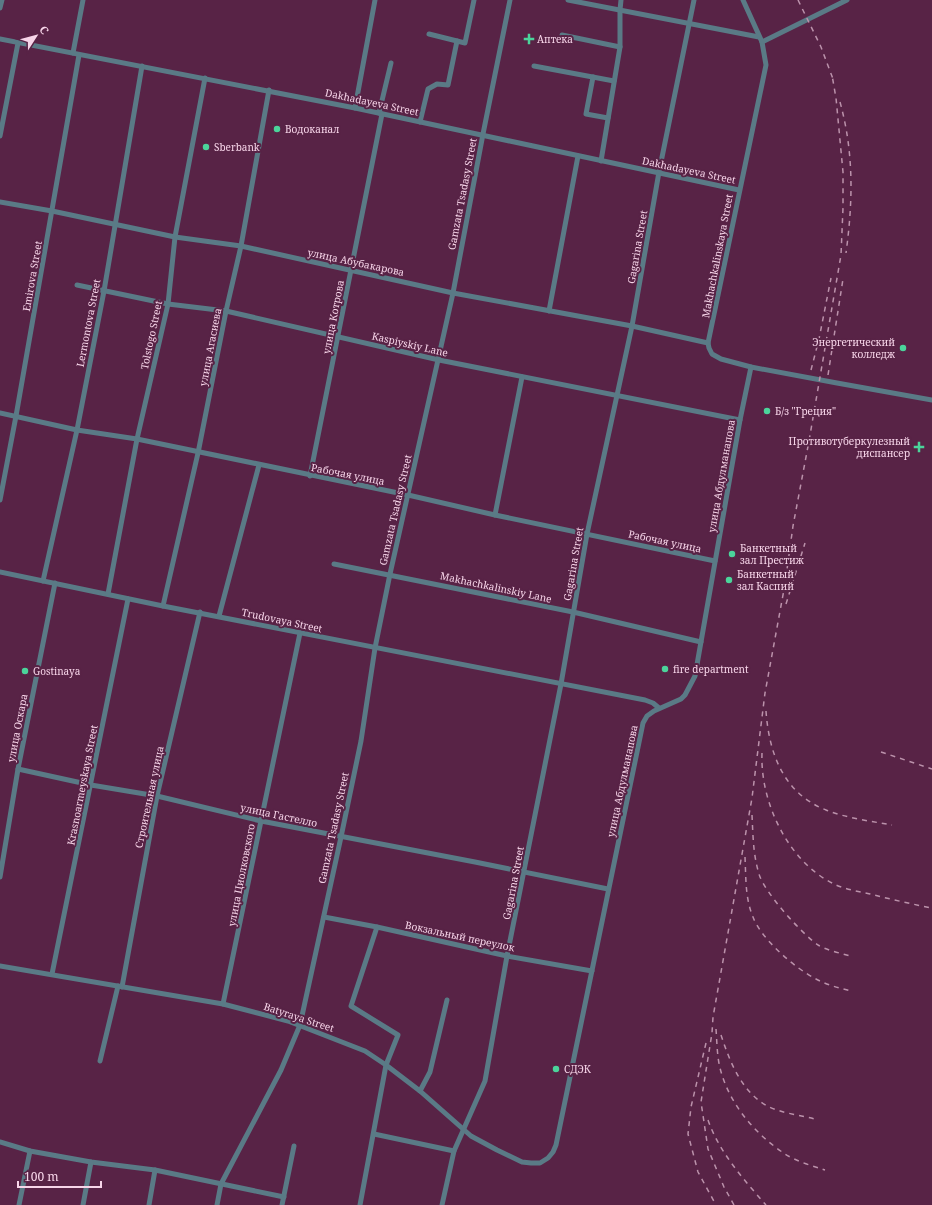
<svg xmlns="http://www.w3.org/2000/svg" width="932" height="1205" font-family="'Noto Serif',serif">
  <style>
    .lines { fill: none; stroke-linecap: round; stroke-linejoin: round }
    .street { stroke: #5a7a86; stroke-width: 5 }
    .rail { stroke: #bb92ab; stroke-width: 1.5; stroke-dasharray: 5 5; stroke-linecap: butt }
    .poi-dot { fill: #4bd49b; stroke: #582346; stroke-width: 1.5 }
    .labels { text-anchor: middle; stroke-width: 4; stroke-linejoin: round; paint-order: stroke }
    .poi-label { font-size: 10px; fill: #f7d5e9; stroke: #582346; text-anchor: start }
    .street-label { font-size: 10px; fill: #f7d5e9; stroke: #582346 }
  </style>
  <rect width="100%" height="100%" fill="#582346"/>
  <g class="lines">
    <g class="street">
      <polyline points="568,0 759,37"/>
      <polyline points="743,0 762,42 766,65 708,343 709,348 712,354 721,359 751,367 837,383 932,400"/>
      <polyline points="0,8 2,0"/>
      <polyline points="429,34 457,41"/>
      <polyline points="562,35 620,47"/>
      <polyline points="0,39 355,108 739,190"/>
      <polyline points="762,42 847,0"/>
      <polyline points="73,53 83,0"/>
      <polyline points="534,66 614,81"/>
      <polyline points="593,77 586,114 608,118"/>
      <polyline points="355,108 375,0"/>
      <polyline points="379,113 391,63"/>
      <polyline points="420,122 428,89 437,84 448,85 457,41 465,43 474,0"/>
      <polyline points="0,136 18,43"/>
      <polyline points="601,161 620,47 620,10 621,0"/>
      <polyline points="0,202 52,211 175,237 241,246 453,293 632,326 708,343"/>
      <polyline points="77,285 168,304 226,311 439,360 740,420"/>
      <polyline points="549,311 578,156"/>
      <polyline points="0,413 77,430 137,439 408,495 495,515 715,561"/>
      <path d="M310,476C335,355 358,234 382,114"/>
      <polyline points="0,500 16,416 79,55"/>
      <polyline points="495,515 522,377"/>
      <polyline points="334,564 573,612 701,642"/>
      <polyline points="0,572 163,606 645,700 653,703 659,708"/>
      <polyline points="43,581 77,430 104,291 142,66"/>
      <polyline points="108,594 137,439 168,304 175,237 205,78"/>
      <polyline points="163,606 198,453 226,311 241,246 269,90"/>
      <polyline points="219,616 259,465"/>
      <polyline points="18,769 91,785 157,796 261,821 475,862 608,889"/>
      <polyline points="0,877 18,769 55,583"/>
      <polyline points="324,917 377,927 507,956 592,971"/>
      <polyline points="0,966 223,1004 288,1021 365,1051 386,1065 420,1091 471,1136 497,1150 522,1162 531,1163 540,1163 548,1158 553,1152 556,1145 643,723 647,716 654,711 681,699 685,695 695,676 740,420 751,367"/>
      <polyline points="52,974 128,599"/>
      <polyline points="122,987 157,796 200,612"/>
      <polyline points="223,1004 300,633"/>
      <polyline points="100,1061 118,986"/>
      <polyline points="420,1091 430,1072 447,1000"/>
      <polyline points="374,1134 454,1151"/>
      <polyline points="0,1142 30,1151 91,1162 155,1170 284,1197"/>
      <polyline points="19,1205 30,1151"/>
      <polyline points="83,1205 91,1162"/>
      <polyline points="149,1205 155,1170"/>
      <polyline points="217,1205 221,1184 281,1070 300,1025 341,837 361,741 375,648 390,574 453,293 483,134 510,0"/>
      <polyline points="282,1205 294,1146"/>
      <polyline points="360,1205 386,1065 398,1035 351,1006 377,927"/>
      <polyline points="442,1205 454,1151 485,1081 507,956 561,684 587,534 632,326 659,172 694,0"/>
    </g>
    <g class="rail">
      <polyline points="798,0 821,47 833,79"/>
      <path d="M840,102C854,153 853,201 846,253"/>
      <polyline points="811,370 819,339 831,278"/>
      <polyline points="828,375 843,279"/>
      <polyline points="786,604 805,543"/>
      <path d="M766,711C769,753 783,793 826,810C846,818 870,821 892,825"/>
      <polyline points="881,752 932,769"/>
      <path d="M762,753C760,801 787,860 832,883C843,889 857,891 870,894C890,899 911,904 932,908"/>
      <path d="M752,815C753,835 753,854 759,874C764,892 802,934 818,945C826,950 840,953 850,956"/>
      <path d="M745,857C746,877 745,898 753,917C761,939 796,969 816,979C827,985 839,988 851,991"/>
      <path d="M716,1029C717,1042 717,1056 720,1068C729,1104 755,1134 785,1154C796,1161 812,1166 825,1170"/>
      <path d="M721,1035C730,1062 741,1091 767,1106C781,1113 799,1115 815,1119"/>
      <polyline points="706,1043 691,1107 688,1134 698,1172 716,1205"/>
      <path d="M708,1120C719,1152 744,1180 766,1205"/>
      <polyline points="734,1205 724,1187 708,1149 701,1102 712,1033 713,1017 752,798 765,693 785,584 793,526 809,441 841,255 843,208 843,172 836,98 832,75"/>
    </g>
  </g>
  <g class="poi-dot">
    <path d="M527 33h4v4h4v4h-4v4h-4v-4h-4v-4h4z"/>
    <circle cx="277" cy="129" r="4"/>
    <circle cx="206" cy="147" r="4"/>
    <circle cx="903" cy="348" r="4"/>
    <circle cx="767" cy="411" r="4"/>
    <path d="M917 441h4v4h4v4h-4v4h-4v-4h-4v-4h4z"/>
    <circle cx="732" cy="554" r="4"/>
    <circle cx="729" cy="580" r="4"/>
    <circle cx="665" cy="669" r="4"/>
    <circle cx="25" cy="671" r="4"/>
    <circle cx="556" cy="1069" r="4"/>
  </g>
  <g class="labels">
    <g class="poi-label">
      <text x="537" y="43">Аптека</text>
      <text x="285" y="133">Водоканал</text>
      <text x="214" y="151">Sberbank</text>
      <text x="895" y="346" text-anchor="end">Энергетический<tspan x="895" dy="12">колледж</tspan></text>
      <text x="775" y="415">Б/з "Греция"</text>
      <text x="910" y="445" text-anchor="end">Противотуберкулезный<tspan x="910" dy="12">диспансер</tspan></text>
      <text x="740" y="552">Банкетный<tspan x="740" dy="12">зал Престиж</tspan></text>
      <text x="737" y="578">Банкетный<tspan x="737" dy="12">зал Каспий</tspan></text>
      <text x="673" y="673">fire department</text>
      <text x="33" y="675">Gostinaya</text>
      <text x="564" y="1073">СДЭК</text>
    </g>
    <g class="street-label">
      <text transform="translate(372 102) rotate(12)" y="4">Dakhadayeva Street</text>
      <text transform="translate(689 170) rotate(12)" y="4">Dakhadayeva Street</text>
      <text transform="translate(462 194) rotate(-79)" y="4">Gamzata Tsadasy Street</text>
      <text transform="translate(637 247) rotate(-80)" y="4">Gagarina Street</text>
      <text transform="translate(717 256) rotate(-79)" y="4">Makhachkalinskaya Street</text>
      <text transform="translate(356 262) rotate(12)" y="4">улица Абубакарова</text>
      <text transform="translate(32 276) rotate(-80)" y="4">Emirova Street</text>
      <text transform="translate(333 317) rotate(-79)" y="4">улица Котрова</text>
      <text transform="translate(88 323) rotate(-79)" y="4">Lermontova Street</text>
      <text transform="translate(151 335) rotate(-78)" y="4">Tolstogo Street</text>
      <text transform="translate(410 344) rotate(13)" y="4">Kaspiyskiy Lane</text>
      <text transform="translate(210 347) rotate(-79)" y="4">улица Агасиева</text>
      <text transform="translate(348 474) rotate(11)" y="4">Рабочая улица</text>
      <text transform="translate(721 476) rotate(-80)" y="4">улица Абдулманапова</text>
      <text transform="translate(395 510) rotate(-77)" y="4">Gamzata Tsadasy Street</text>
      <text transform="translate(665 541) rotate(12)" y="4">Рабочая улица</text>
      <text transform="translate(573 564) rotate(-80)" y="4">Gagarina Street</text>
      <text transform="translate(496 587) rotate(12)" y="4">Makhachkalinskiy Lane</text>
      <text transform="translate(282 620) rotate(12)" y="4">Trudovaya Street</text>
      <text transform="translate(17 728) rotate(-79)" y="4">улица Оскара</text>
      <text transform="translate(622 781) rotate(-78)" y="4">улица Абдулманапова</text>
      <text transform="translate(82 785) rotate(-79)" y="4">Krasnoarmeyskaya Street</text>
      <text transform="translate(149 797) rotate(-78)" y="4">Строительная улица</text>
      <text transform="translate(279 815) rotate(12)" y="4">улица Гастелло</text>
      <text transform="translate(333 828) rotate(-78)" y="4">Gamzata Tsadasy Street</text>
      <text transform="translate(241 875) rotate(-79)" y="4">улица Циолковского</text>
      <text transform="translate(513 883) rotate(-79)" y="4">Gagarina Street</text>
      <text transform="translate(460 936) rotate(12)" y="4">Вокзальный переулок</text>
      <text transform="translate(299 1017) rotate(18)" y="4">Batyraya Street</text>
    </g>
  </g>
  <g transform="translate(36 36) rotate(54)" stroke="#582346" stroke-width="3" paint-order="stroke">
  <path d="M0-3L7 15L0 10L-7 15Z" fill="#f7d5e9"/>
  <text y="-6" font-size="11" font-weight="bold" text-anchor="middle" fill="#f7d5e9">С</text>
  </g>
  <path d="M18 1181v6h83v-6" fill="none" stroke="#f7d5e9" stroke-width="2"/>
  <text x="24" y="1181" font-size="12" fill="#f7d5e9" stroke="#582346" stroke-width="3" paint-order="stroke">100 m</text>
</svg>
